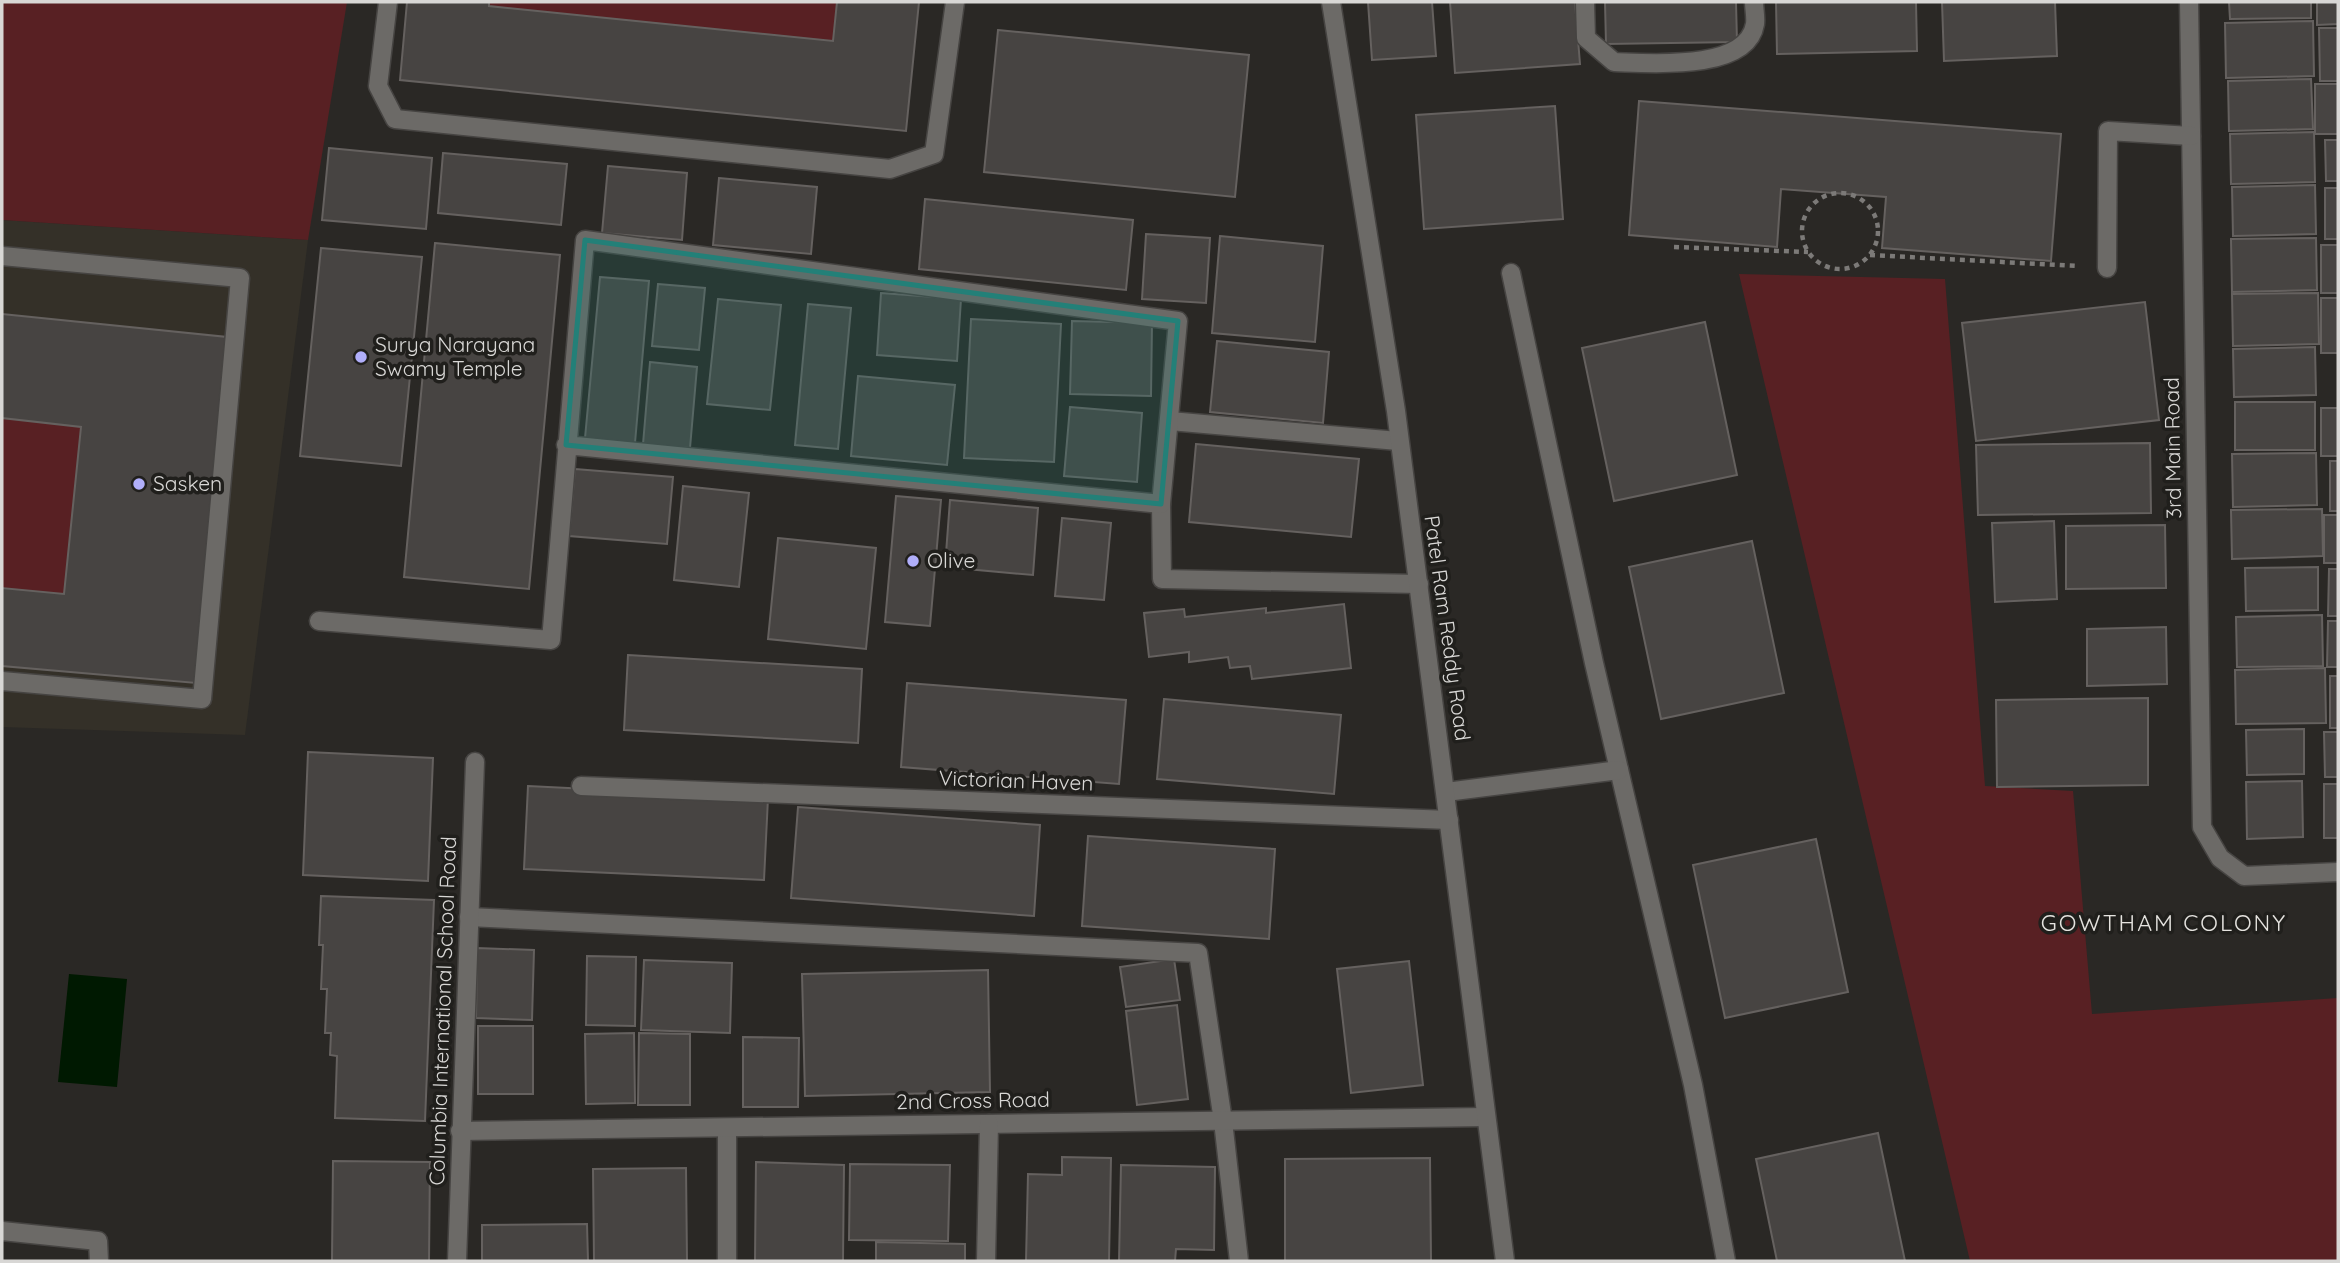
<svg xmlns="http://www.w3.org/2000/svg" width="2340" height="1263" font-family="Quicksand,sans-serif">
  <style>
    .built { fill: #343028 }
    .green { fill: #582023 }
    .water { fill: #001901 }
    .building { fill: #474442; stroke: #65615f; stroke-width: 2 }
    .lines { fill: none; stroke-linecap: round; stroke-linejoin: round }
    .service-casing { stroke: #464442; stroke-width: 21 }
    .minor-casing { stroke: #464442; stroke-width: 21 }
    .tertiary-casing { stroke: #464442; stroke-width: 21 }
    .path { stroke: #7c7a78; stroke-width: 4.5; stroke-dasharray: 5 5; stroke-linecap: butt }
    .service { stroke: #6c6a67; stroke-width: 18 }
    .minor { stroke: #6c6a67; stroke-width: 18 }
    .tertiary { stroke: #6c6a67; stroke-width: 18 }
    .marked { fill: #238078; fill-opacity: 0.2; stroke: #238078; stroke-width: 5; stroke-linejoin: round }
    .poi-dot { fill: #b0aefa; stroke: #201f1c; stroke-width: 2.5 }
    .labels { text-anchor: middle; stroke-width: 7; stroke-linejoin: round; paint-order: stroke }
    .poi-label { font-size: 21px; fill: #d8d7d5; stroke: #201f1c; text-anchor: start }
    .street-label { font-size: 21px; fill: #d8d7d5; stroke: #201f1c }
    .neighbourhood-label { font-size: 23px; letter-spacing: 2px; fill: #e5e3df; stroke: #201f1c }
  </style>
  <rect width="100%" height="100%" fill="#2a2825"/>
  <polygon class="built" points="2,220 308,240 245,735 2,727"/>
  <g class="green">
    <polygon points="2,2 347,2 308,240 2,220"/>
    <polygon points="489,2 837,2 833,41 489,6"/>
    <polygon points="1739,274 1945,279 1985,786 2073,791 2092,1014 2338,998 2338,1261 1970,1261"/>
    <polygon points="2,418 81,427 64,594 2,588"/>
  </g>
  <polygon class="water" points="69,974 127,979 117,1087 58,1082"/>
  <g class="building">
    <polygon points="407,2 489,2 489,6 833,41 837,2 919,2 906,131 400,80"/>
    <polygon points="1368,2 1432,2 1436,56 1372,60"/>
    <polygon points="1450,2 1575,2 1580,64 1455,73"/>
    <polygon points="1605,2 1736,2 1737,42 1606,44"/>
    <polygon points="1776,2 1916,2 1917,51 1777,54"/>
    <polygon points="1942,2 2055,2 2057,56 1944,61"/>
    <polygon points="2229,2 2311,2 2311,18 2230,19"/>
    <polygon points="2317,2 2338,2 2338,24 2317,25"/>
    <polygon points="2313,21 2314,76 2226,78 2225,23"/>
    <polygon points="2319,28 2338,28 2338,81 2320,81"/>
    <polygon points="998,30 1249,55 1235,197 984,172"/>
    <polygon points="2311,79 2313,129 2229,131 2228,81"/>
    <rect x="2315" y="84" width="23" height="50"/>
    <polygon points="1639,101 2061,134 2051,261 1882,248 1886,197 1781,189 1777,247 1629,235"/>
    <polygon points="1555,106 1563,219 1424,229 1416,115"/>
    <polygon points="2314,132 2315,182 2231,184 2230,134"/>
    <polygon points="2325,140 2338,140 2338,181 2326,181"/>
    <polygon points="329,148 432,158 426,229 322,220"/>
    <polygon points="443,153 567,164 561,225 438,213"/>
    <polygon points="608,166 687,173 682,240 602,233"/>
    <polygon points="719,178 817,187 811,254 713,245"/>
    <polygon points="2315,185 2316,234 2233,236 2232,187"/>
    <rect x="2325" y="188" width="13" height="51"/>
    <polygon points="925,199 1133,220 1126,290 919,269"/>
    <polygon points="1146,234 1210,238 1206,303 1142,299"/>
    <polygon points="1220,236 1323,246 1315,342 1212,333"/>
    <polygon points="2316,238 2317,290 2232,292 2231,239"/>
    <polygon points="435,243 560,255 529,589 404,577"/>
    <rect x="2321" y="245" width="17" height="48"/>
    <polygon points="321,248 422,257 401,466 300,456"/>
    <polygon points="600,277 649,281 635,443 585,438"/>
    <polygon points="658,284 705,288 699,350 652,346"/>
    <polygon points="881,293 961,299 957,361 877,355"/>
    <polygon points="2318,293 2319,344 2233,346 2232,294"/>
    <rect x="2321" y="298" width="17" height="55"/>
    <polygon points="718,299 781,305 770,410 707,404"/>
    <polygon points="2145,302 2159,420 1976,441 1962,323"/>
    <polygon points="808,304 851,308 838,449 795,445"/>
    <polygon points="2,314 227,337 196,683 2,666 2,588 64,594 81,427 2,418"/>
    <polygon points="971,319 1061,324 1054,462 964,458"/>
    <polygon points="1072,321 1152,323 1151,396 1070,394"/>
    <polygon points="1705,322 1737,475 1614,501 1582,348"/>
    <polygon points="1217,341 1329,352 1323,423 1210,412"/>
    <polygon points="2315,347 2316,395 2234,397 2233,349"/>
    <polygon points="650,362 697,367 690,448 643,444"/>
    <polygon points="858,376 955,385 947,465 851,456"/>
    <rect x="2235" y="402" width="80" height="48"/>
    <polygon points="1070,407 1142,413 1137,482 1064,476"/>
    <rect x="2321" y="408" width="17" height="48"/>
    <polygon points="2150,443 2151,513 1978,515 1976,445"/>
    <polygon points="1196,444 1359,459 1351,537 1189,522"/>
    <polygon points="2316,453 2317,505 2233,507 2232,454"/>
    <rect x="2330" y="461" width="8" height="50"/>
    <polygon points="575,469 673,477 667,544 569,536"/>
    <polygon points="683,486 749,493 739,587 674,580"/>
    <polygon points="896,496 941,500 930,626 885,622"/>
    <polygon points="950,500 1038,508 1033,575 945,567"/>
    <polygon points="2322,509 2323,556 2232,559 2231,510"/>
    <rect x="2324" y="515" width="14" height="48"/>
    <polygon points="1062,518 1111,523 1104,600 1055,596"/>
    <polygon points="2054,521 2057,599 1995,602 1992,523"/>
    <polygon points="2165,525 2166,588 2066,589 2066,526"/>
    <polygon points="778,538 876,548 866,649 768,639"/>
    <polygon points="1752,541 1784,693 1661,719 1629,567"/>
    <polygon points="2318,567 2318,610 2246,611 2245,568"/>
    <polygon points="2329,569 2338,569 2338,616 2328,616"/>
    <polygon points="1344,604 1351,668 1252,679 1250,666 1230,668 1228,657 1189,662 1189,652 1149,657 1144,613 1184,609 1185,617 1266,608 1266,613"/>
    <polygon points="2322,615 2323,666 2237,667 2236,617"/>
    <polygon points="2328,621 2338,621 2338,667 2327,667"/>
    <polygon points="2166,627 2167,684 2087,686 2087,629"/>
    <polygon points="628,655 862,669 858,743 624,730"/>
    <polygon points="2325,668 2326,723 2236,724 2235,670"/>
    <rect x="2330" y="676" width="8" height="52"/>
    <polygon points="907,683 1126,700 1119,784 901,767"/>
    <polygon points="2148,698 2148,785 1997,787 1996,700"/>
    <polygon points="1164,699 1341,715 1334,794 1157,779"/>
    <polygon points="2304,729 2304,774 2247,775 2246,730"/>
    <polygon points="2324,732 2338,732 2338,777 2325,777"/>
    <polygon points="308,752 433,758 428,881 303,875"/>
    <polygon points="2302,781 2303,837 2247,839 2246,782"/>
    <rect x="2324" y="784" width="14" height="54"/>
    <polygon points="528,786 768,798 764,880 524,869"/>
    <polygon points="798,807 1040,825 1034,916 791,898"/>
    <polygon points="1088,836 1275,849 1269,939 1082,926"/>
    <polygon points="1816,839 1848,992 1725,1018 1693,865"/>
    <polygon points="321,896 434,900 425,1121 335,1118 337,1056 330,1055 331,1033 325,1033 327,989 321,989 323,945 319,945"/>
    <polygon points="477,948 534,950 532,1020 476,1018"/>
    <polygon points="587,956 636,957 635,1026 586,1025"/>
    <polygon points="1174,959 1180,1000 1126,1007 1120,967"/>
    <polygon points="644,960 732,963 730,1033 641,1030"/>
    <polygon points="1409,961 1423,1085 1351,1093 1337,969"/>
    <polygon points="988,970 990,1092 805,1096 802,974"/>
    <polygon points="1177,1005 1188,1099 1137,1105 1126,1011"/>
    <rect x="478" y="1026" width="55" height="68"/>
    <polygon points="634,1033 635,1103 586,1104 585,1034"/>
    <polygon points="639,1033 690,1034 690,1105 638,1105"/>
    <polygon points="743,1037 799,1038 798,1107 743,1107"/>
    <polygon points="1878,1133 1905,1261 1777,1261 1756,1159"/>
    <polygon points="1062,1157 1111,1158 1109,1261 1026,1261 1028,1174 1062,1175"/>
    <polygon points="1430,1158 1431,1261 1285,1261 1285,1159"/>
    <polygon points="333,1161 430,1162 429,1261 332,1261"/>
    <polygon points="756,1162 844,1165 843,1261 755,1261"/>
    <polygon points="850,1164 950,1165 948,1241 849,1240"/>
    <polygon points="1121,1165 1215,1167 1214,1250 1176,1249 1175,1261 1119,1261"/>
    <polygon points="686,1168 687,1261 594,1261 593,1169"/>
    <polygon points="587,1224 588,1261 482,1261 482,1225"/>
    <polygon points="876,1242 965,1244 965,1261 876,1261"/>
  </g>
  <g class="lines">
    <defs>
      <g id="service">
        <polyline points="388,2 378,86 395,119 890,169 934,154 955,2"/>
        <polyline points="2,256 240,278 202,699 2,681"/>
        <polyline points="1511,273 1594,663 1693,1085 1726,1261"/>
        <polyline points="1161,504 1162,579 1419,584"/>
        <polyline points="581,786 1449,820"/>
        <polyline points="1446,792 1619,770"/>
        <polyline points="2,1231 98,1241 99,1261"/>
      </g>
      <g id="minor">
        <path d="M1585,2L1586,38L1614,62C1649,63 1747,72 1755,24C1756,17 1754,9 1754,2"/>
        <polyline points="2189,2 2202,827 2220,858 2244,876 2338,872"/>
        <polyline points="2107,268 2108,131 2191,136"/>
        <polyline points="1170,421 1398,441"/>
        <polyline points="319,621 551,640 585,240 1178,321 1161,504 566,445"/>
        <polyline points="469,917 1198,953 1223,1121 1239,1261"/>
        <polyline points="727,1128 727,1261"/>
        <polyline points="460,1131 1486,1117"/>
        <polyline points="457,1261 475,762"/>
        <polyline points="986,1261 989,1124"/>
      </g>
      <polyline id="tertiary" points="1331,2 1396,411 1505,1261"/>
    </defs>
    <use href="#service" class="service-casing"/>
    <use href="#minor" class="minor-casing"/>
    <use href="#tertiary" class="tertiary-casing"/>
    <g class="path">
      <circle cx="1840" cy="231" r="38"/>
      <polyline points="1674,247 1808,252"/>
      <polyline points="1870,255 2078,266"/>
    </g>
    <use href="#service" class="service"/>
    <use href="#minor" class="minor"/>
    <use href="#tertiary" class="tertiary"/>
  </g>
  <path class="marked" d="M585,240L1178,321L1161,504L566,445Z"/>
  <g class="poi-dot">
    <circle cx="361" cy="357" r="7"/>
    <circle cx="139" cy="484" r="7"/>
    <circle cx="913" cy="561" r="7"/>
  </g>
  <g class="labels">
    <g class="poi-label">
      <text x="375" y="352">Surya Narayana<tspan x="375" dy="24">Swamy Temple</tspan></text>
      <text x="153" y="491">Sasken</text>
      <text x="927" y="568">Olive</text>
    </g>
    <g class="street-label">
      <text transform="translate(2173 448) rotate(-91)" y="7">3rd Main Road</text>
      <text transform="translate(1447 628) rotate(82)" y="7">Patel Ram Reddy Road</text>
      <text transform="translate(1016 781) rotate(2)" y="7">Victorian Haven</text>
      <text transform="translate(443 1011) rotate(-88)" y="7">Columbia International School Road</text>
      <text transform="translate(973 1101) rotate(-1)" y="7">2nd Cross Road</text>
    </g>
    <g class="neighbourhood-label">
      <text x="2164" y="931">GOWTHAM COLONY</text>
    </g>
  </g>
  <rect width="2340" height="1263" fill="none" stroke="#d8d7d5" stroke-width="7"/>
</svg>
